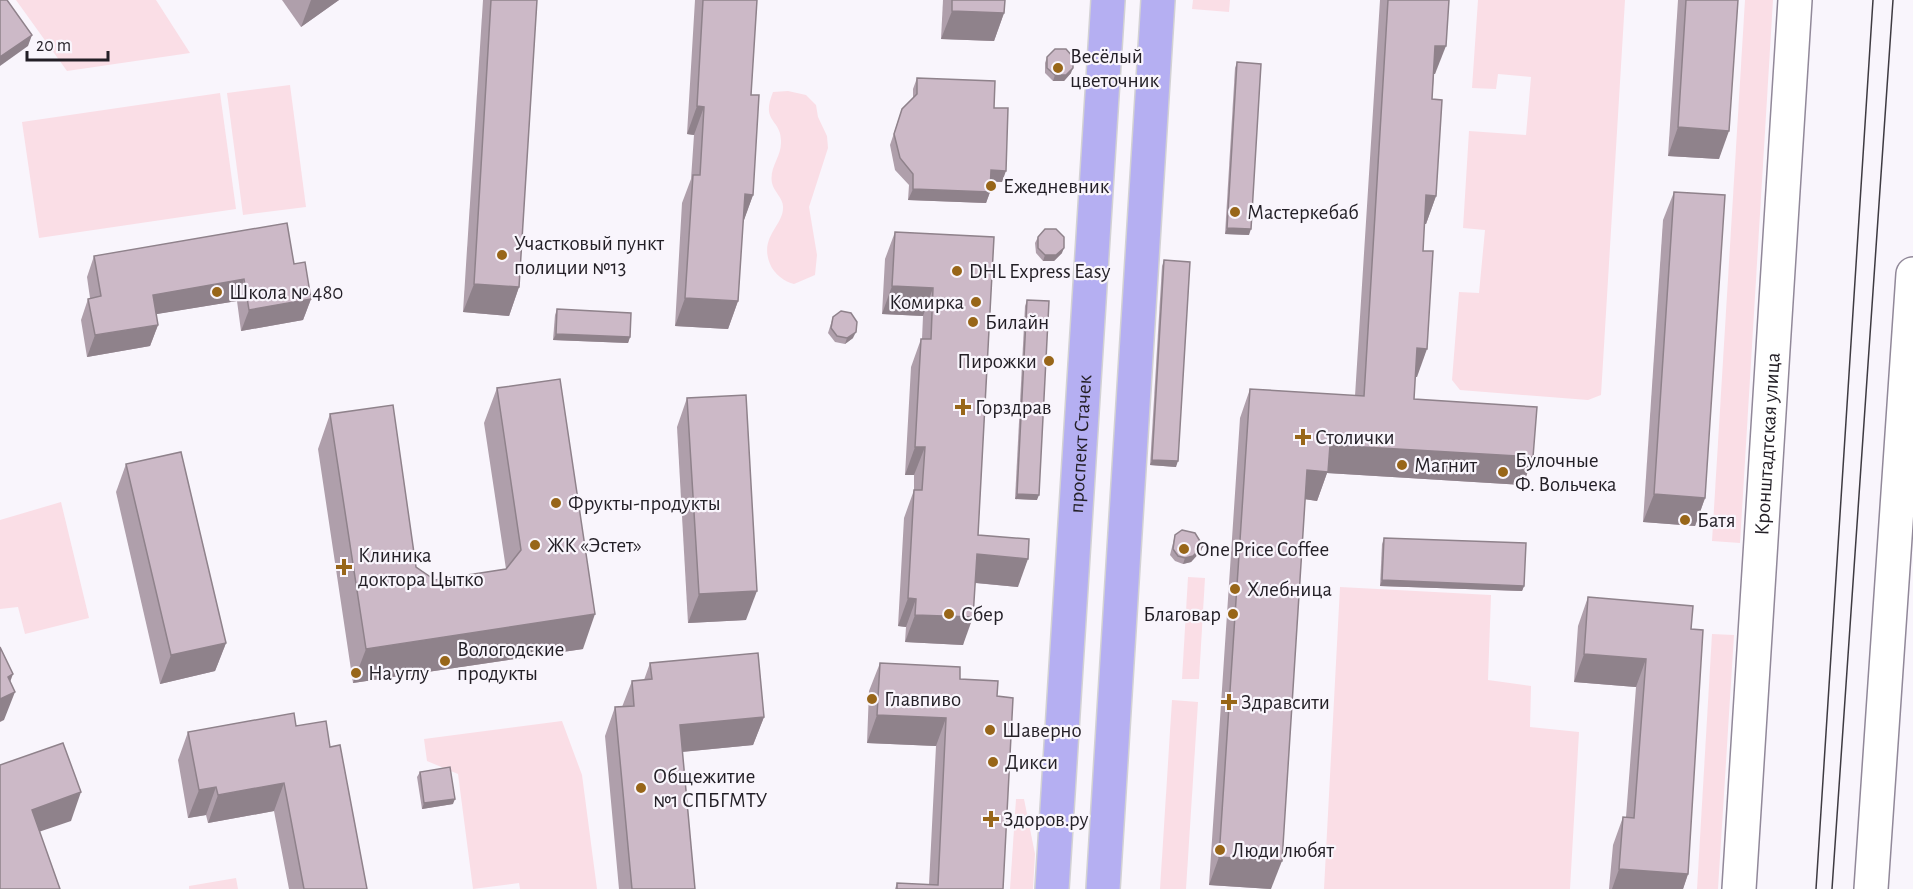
<svg xmlns="http://www.w3.org/2000/svg" width="1913" height="889" font-family="'Alegreya Sans',sans-serif">
  <style>
    .green { fill: #fadee6 }
    .lines { fill: none; stroke-linecap: round; stroke-linejoin: round }
    .minor-casing { stroke: #918899; stroke-width: 36 }
    .major-casing { stroke: #d3d2d4; stroke-width: 36 }
    .minor { stroke: #fff; stroke-width: 33 }
    .major { stroke: #b5aff2; stroke-width: 33 }
    .tram { stroke: #3e3a41; stroke-width: 1.5 }
    .wall { fill: #af9fab }
    .shaded-wall { fill: #8f828b }
    .building { fill: #ccb9c7; stroke: #8f828b; stroke-width: 1.5 }
    .poi-dot { fill: #986619; stroke: #f9f5fc; stroke-width: 2 }
    .labels { text-anchor: middle; stroke-width: 4.5; stroke-linejoin: round; paint-order: stroke }
    .poi-label { font-size: 21px; fill: #231f26; stroke: #f9f5fc; text-anchor: start }
    .street-label { font-size: 21px; fill: #231f26; stroke: #f9f5fc }
  </style>
  <rect width="100%" height="100%" fill="#f9f5fc"/>
  <g class="green">
    <polygon points="16,0 156,0 190,53 67,71"/>
    <polygon points="1193,0 1230,0 1229,12 1192,9"/>
    <polygon points="1478,0 1625,0 1601,395 1588,400 1460,390 1452,380 1459,292 1479,293 1485,230 1463,228 1469,131 1526,135 1531,77 1498,74 1496,89 1472,88"/>
    <polygon points="1745,0 1773,0 1740,543 1712,541"/>
    <polygon points="290,85 306,207 243,215 227,93"/>
    <path d="M788,91L806,95L816,105L818,117L827,136L828,148L809,207L817,255L815,275L794,284C785,282 774,274 770,264C759,237 783,226 783,208C784,199 774,192 772,183C769,168 781,157 781,143C782,118 760,124 773,92Z"/>
    <polygon points="220,93 236,209 39,238 22,122"/>
    <polygon points="61,502 89,618 25,634 18,607 0,609 0,520"/>
    <polygon points="1188,577 1205,578 1199,679 1182,679"/>
    <polygon points="1340,587 1491,595 1488,680 1531,686 1530,727 1579,732 1570,889 1324,889"/>
    <polygon points="1712,634 1734,635 1718,889 1697,889"/>
    <polygon points="1172,700 1198,702 1186,889 1160,889"/>
    <polygon points="562,721 582,775 597,889 520,889 519,883 473,889 458,774 427,761 424,739"/>
    <polygon points="1016,799 1024,799 1035,854 1033,889 1010,889"/>
    <polygon points="236,878 238,889 189,889 189,886"/>
  </g>
  <g class="lines">
    <defs>
      <g id="minor">
        <path id="s1" d="M1739,889L1795,0"/>
        <polyline points="1871,889 1913,274"/>
      </g>
      <g id="major">
        <path id="s2" d="M1052,889L1108,0"/>
        <polyline points="1103,889 1158,0"/>
      </g>
    </defs>
    <use href="#minor" class="minor-casing"/>
    <use href="#major" class="major-casing"/>
    <use href="#minor" class="minor"/>
    <use href="#major" class="major"/>
    <g class="tram">
      <polyline points="1816,889 1873,0"/>
      <polyline points="1832,889 1893,0"/>
    </g>
  </g>
  <g class="wall">
    <polygon points="282,0 339,0 301,27"/>
    <polygon points="483,0 537,0 519,287 509,316 463,312"/>
    <polygon points="695,0 757,0 751,95 753,195 743,222 738,301 728,329 675,326 682,203 691,179 694,135 687,134"/>
    <polygon points="943,0 1005,0 1004,13 994,41 941,39"/>
    <polygon points="1380,0 1449,0 1435,74 1434,74 1432,99 1436,196 1426,224 1424,224 1417,377 1415,377 1414,399 1533,457 1523,485 1327,473 1317,501 1305,499 1271,889 1209,885 1240,418 1250,389 1355,396"/>
    <polygon points="1678,0 1738,0 1719,159 1668,156"/>
    <polygon points="1047,57 1071,73 1064,81 1053,81 1045,73 1045,63"/>
    <polygon points="1237,62 1249,235 1225,234 1235,68"/>
    <polygon points="917,78 994,108 1002,182 991,182 990,192 986,203 908,200 909,185 895,170 890,145 902,109 913,98 913,89"/>
    <polygon points="1674,192 1705,498 1695,526 1643,522 1663,220"/>
    <polygon points="895,232 994,237 978,535 1018,587 975,583 963,645 905,642 906,627 898,626 904,518 914,490 914,475 905,475 911,367 921,339 922,339 923,316 882,314 885,259"/>
    <polygon points="1038,237 1062,253 1054,261 1043,261 1036,253 1035,243"/>
    <polygon points="94,256 294,264 311,299 303,320 241,331 237,301 156,314 158,325 150,346 87,357 81,320 88,299 90,298 87,277"/>
    <polygon points="1164,260 1176,467 1150,465 1162,266"/>
    <polygon points="1027,300 1037,500 1015,499 1025,306"/>
    <polygon points="557,309 630,337 628,343 553,340 555,315"/>
    <polygon points="833,317 853,338 845,344 835,342 828,333"/>
    <polygon points="497,388 583,649 353,683 318,449 330,414 416,567 435,580 506,569 484,423"/>
    <polygon points="687,398 746,620 688,623 677,427"/>
    <polygon points="126,464 226,643 215,671 160,684 116,492"/>
    <polygon points="1175,535 1203,546 1201,551 1191,562 1183,564 1175,561 1170,555"/>
    <polygon points="1384,538 1524,586 1522,591 1380,586 1382,544"/>
    <polygon points="1588,597 1691,629 1688,874 1683,889 1609,889 1613,845 1623,817 1626,817 1636,687 1574,682 1578,626"/>
    <polygon points="650,663 764,717 753,745 682,752 695,889 619,889 605,736 615,707 622,707 632,681 644,680"/>
    <polygon points="880,663 960,679 997,696 1003,889 895,889 897,883 929,885 936,746 867,743 869,691"/>
    <polygon points="296,726 330,747 367,889 289,889 274,811 208,823 206,815 188,818 178,760 188,732"/>
    <polygon points="420,772 453,804 422,809 417,777"/>
  </g>
  <g class="shaded-wall">
    <polygon points="311,0 339,0 301,27"/>
    <polygon points="952,11 1004,13 994,41 941,39"/>
    <polygon points="32,35 28,46 0,66 0,57"/>
    <polygon points="1435,46 1446,46 1435,74 1425,74"/>
    <polygon points="1073,68 1071,73 1064,81 1053,81 1055,75"/>
    <polygon points="697,106 704,107 694,135 687,134"/>
    <polygon points="1678,127 1729,131 1719,159 1668,156"/>
    <polygon points="991,170 1006,171 1002,182 987,181"/>
    <polygon points="913,189 990,192 986,203 908,200"/>
    <polygon points="745,194 753,195 743,223"/>
    <polygon points="1426,195 1436,196 1426,224 1416,223"/>
    <polygon points="1227,228 1251,229 1249,235 1225,234"/>
    <polygon points="1064,248 1062,253 1054,261 1043,261 1045,255"/>
    <polygon points="244,279 237,301 145,316 153,295"/>
    <polygon points="474,284 519,287 509,316 463,312"/>
    <polygon points="892,286 933,288 923,316 882,314"/>
    <polygon points="685,298 738,301 728,329 675,326"/>
    <polygon points="311,299 303,320 241,331 249,310"/>
    <polygon points="158,325 150,346 87,357 95,335"/>
    <polygon points="856,332 853,338 845,344 847,338"/>
    <polygon points="556,334 630,337 628,343 553,340"/>
    <polygon points="1417,348 1427,349 1417,377 1406,376"/>
    <polygon points="1330,445 1533,457 1523,485 1327,473 1317,501 1297,498 1307,470"/>
    <polygon points="915,447 925,447 914,475 905,475"/>
    <polygon points="1152,460 1178,461 1176,467 1150,465"/>
    <polygon points="1017,494 1039,495 1037,500 1015,499"/>
    <polygon points="1654,494 1705,498 1695,526 1643,522"/>
    <polygon points="1203,546 1201,551 1191,562 1183,564 1185,558"/>
    <polygon points="977,554 1028,559 1018,587 967,582"/>
    <polygon points="1382,580 1524,586 1522,591 1380,586"/>
    <polygon points="757,591 746,620 688,623 699,594"/>
    <polygon points="908,598 916,599 906,627 898,626"/>
    <polygon points="595,614 583,649 353,683 366,649"/>
    <polygon points="915,615 973,617 963,645 905,642"/>
    <polygon points="226,643 215,671 160,684 171,655"/>
    <polygon points="1584,654 1646,659 1636,687 1574,682"/>
    <polygon points="13,674 5,696 15,692 4,720 0,722 0,698 8,677"/>
    <polygon points="877,715 946,718 936,746 867,743"/>
    <polygon points="764,717 753,745 670,753 680,725"/>
    <polygon points="284,783 274,811 208,823 218,795"/>
    <polygon points="216,787 206,815 188,818 199,790"/>
    <polygon points="81,792 71,821 21,838 32,810"/>
    <polygon points="455,799 453,804 422,809 424,803"/>
    <polygon points="1219,857 1282,861 1271,889 1209,885"/>
    <polygon points="1619,869 1688,874 1683,889 1612,889"/>
  </g>
  <g class="building">
    <polygon points="0,0 7,0 32,35 0,57"/>
    <polygon points="491,0 537,0 519,287 474,284"/>
    <polygon points="703,0 757,0 751,95 759,95 753,195 745,194 738,301 685,298 693,175 700,175 704,107 697,106"/>
    <polygon points="952,0 1005,0 1004,13 952,11"/>
    <polygon points="1388,0 1449,0 1446,46 1435,46 1432,99 1442,100 1436,196 1426,195 1423,251 1433,251 1427,349 1417,348 1414,399 1537,407 1533,457 1330,445 1328,472 1307,470 1282,861 1219,857 1250,389 1364,396"/>
    <polygon points="1686,0 1738,0 1729,131 1678,127"/>
    <polygon points="1055,49 1066,49 1073,57 1073,68 1066,75 1055,75 1047,68 1047,57"/>
    <polygon points="1237,62 1261,64 1251,229 1227,228"/>
    <polygon points="917,78 995,81 994,108 1008,108 1006,171 991,170 990,192 913,189 913,174 900,158 894,134 902,109 917,94"/>
    <polygon points="1674,192 1725,195 1705,498 1654,494"/>
    <polygon points="287,223 294,264 305,262 311,299 249,310 244,279 153,295 158,325 95,335 88,299 101,296 94,256"/>
    <polygon points="1045,229 1056,229 1064,237 1064,248 1056,255 1045,255 1038,248 1038,237"/>
    <polygon points="895,232 994,237 978,535 1029,539 1028,559 977,554 973,617 915,615 916,599 908,598 914,490 922,490 925,447 915,447 921,339 931,339 933,288 892,286"/>
    <polygon points="1164,260 1190,262 1178,461 1152,460"/>
    <polygon points="1027,300 1049,301 1039,495 1017,494"/>
    <polygon points="557,309 631,313 630,337 556,334"/>
    <polygon points="841,311 851,313 857,322 856,332 847,338 837,336 831,328 833,317"/>
    <polygon points="560,379 595,614 366,649 330,414 393,405 416,567 435,580 506,569 521,550 497,388"/>
    <polygon points="746,395 757,591 699,594 687,398"/>
    <polygon points="181,452 226,643 171,655 126,464"/>
    <polygon points="1182,530 1195,533 1203,546 1193,556 1185,558 1178,556 1173,549 1175,535"/>
    <polygon points="1384,538 1526,543 1524,586 1382,580"/>
    <polygon points="1588,597 1693,606 1691,629 1703,630 1688,874 1619,869 1623,817 1634,818 1646,659 1584,654"/>
    <polygon points="0,647 13,674 8,677 15,692 0,699"/>
    <polygon points="758,653 764,717 680,725 695,889 632,889 615,707 634,706 632,681 652,679 650,663"/>
    <polygon points="880,663 960,667 960,679 998,681 997,696 1013,698 1003,889 897,889 897,883 938,885 946,718 877,715"/>
    <polygon points="294,713 296,726 326,721 330,747 340,745 367,889 304,889 284,783 218,795 216,787 199,790 188,732"/>
    <polygon points="63,743 81,792 32,810 60,889 0,889 0,765"/>
    <polygon points="450,767 455,799 424,803 420,772"/>
  </g>
  <g class="poi-dot">
    <circle cx="1058" cy="68" r="6"/>
    <circle cx="991" cy="186" r="6"/>
    <circle cx="1235" cy="212" r="6"/>
    <circle cx="502" cy="255" r="6"/>
    <circle cx="957" cy="271" r="6"/>
    <circle cx="217" cy="292" r="6"/>
    <circle cx="976" cy="302" r="6"/>
    <circle cx="973" cy="322" r="6"/>
    <circle cx="1049" cy="361" r="6"/>
    <path d="M960 398h6v6h6v6h-6v6h-6v-6h-6v-6h6z"/>
    <path d="M1300 428h6v6h6v6h-6v6h-6v-6h-6v-6h6z"/>
    <circle cx="1402" cy="465" r="6"/>
    <circle cx="1503" cy="472" r="6"/>
    <circle cx="556" cy="503" r="6"/>
    <circle cx="1685" cy="520" r="6"/>
    <circle cx="535" cy="545" r="6"/>
    <circle cx="1184" cy="549" r="6"/>
    <path d="M341 558h6v6h6v6h-6v6h-6v-6h-6v-6h6z"/>
    <circle cx="1235" cy="589" r="6"/>
    <circle cx="949" cy="614" r="6"/>
    <circle cx="1233" cy="614" r="6"/>
    <circle cx="445" cy="661" r="6"/>
    <circle cx="356" cy="673" r="6"/>
    <circle cx="872" cy="699" r="6"/>
    <path d="M1226 693h6v6h6v6h-6v6h-6v-6h-6v-6h6z"/>
    <circle cx="990" cy="730" r="6"/>
    <circle cx="993" cy="762" r="6"/>
    <circle cx="641" cy="788" r="6"/>
    <path d="M988 810h6v6h6v6h-6v6h-6v-6h-6v-6h6z"/>
    <circle cx="1220" cy="850" r="6"/>
  </g>
  <g class="labels">
    <g class="poi-label">
      <text x="1070" y="63">Весёлый<tspan x="1070" dy="24">цветочник</tspan></text>
      <text x="1003" y="193">Ежедневник</text>
      <text x="1247" y="219">Мастеркебаб</text>
      <text x="514" y="250">Участковый пункт<tspan x="514" dy="24">полиции №13</tspan></text>
      <text x="969" y="278">DHL Express Easy</text>
      <text x="229" y="299">Школа № 480</text>
      <text x="964" y="309" text-anchor="end">Комирка</text>
      <text x="985" y="329">Билайн</text>
      <text x="1037" y="368" text-anchor="end">Пирожки</text>
      <text x="975" y="414">Горздрав</text>
      <text x="1315" y="444">Столички</text>
      <text x="1515" y="467">Булочные<tspan x="1515" dy="24">Ф. Вольчека</tspan></text>
      <text x="1414" y="472">Магнит</text>
      <text x="568" y="510">Фрукты-продукты</text>
      <text x="1697" y="527">Батя</text>
      <text x="547" y="552">ЖК «Эстет»</text>
      <text x="1196" y="556">One Price Coffee</text>
      <text x="358" y="562">Клиника<tspan x="358" dy="24">доктора Цытко</tspan></text>
      <text x="1247" y="596">Хлебница</text>
      <text x="961" y="621">Сбер</text>
      <text x="1221" y="621" text-anchor="end">Благовар</text>
      <text x="457" y="656">Вологодские<tspan x="457" dy="24">продукты</tspan></text>
      <text x="368" y="680">На углу</text>
      <text x="884" y="706">Главпиво</text>
      <text x="1241" y="709">Здравсити</text>
      <text x="1002" y="737">Шаверно</text>
      <text x="1005" y="769">Дикси</text>
      <text x="653" y="783">Общежитие<tspan x="653" dy="24">№1 СПБГМТУ</tspan></text>
      <text x="1003" y="826">Здоров.ру</text>
      <text x="1232" y="857">Люди любят</text>
    </g>
    <g class="street-label">
      <text dy="7" stroke="none"><textPath href="#s2" startOffset="446">проспект Стачек</textPath></text>
      <text dy="7" stroke="none"><textPath href="#s1" startOffset="446">Кронштадтская улица</textPath></text>
    </g>
  </g>
  <path d="M27 51v9h81v-9" fill="none" stroke="#231f26" stroke-width="3"/>
  <text x="36" y="51" font-size="18" fill="#231f26" stroke="#f9f5fc" stroke-width="4.5" paint-order="stroke">20 m</text>
</svg>
